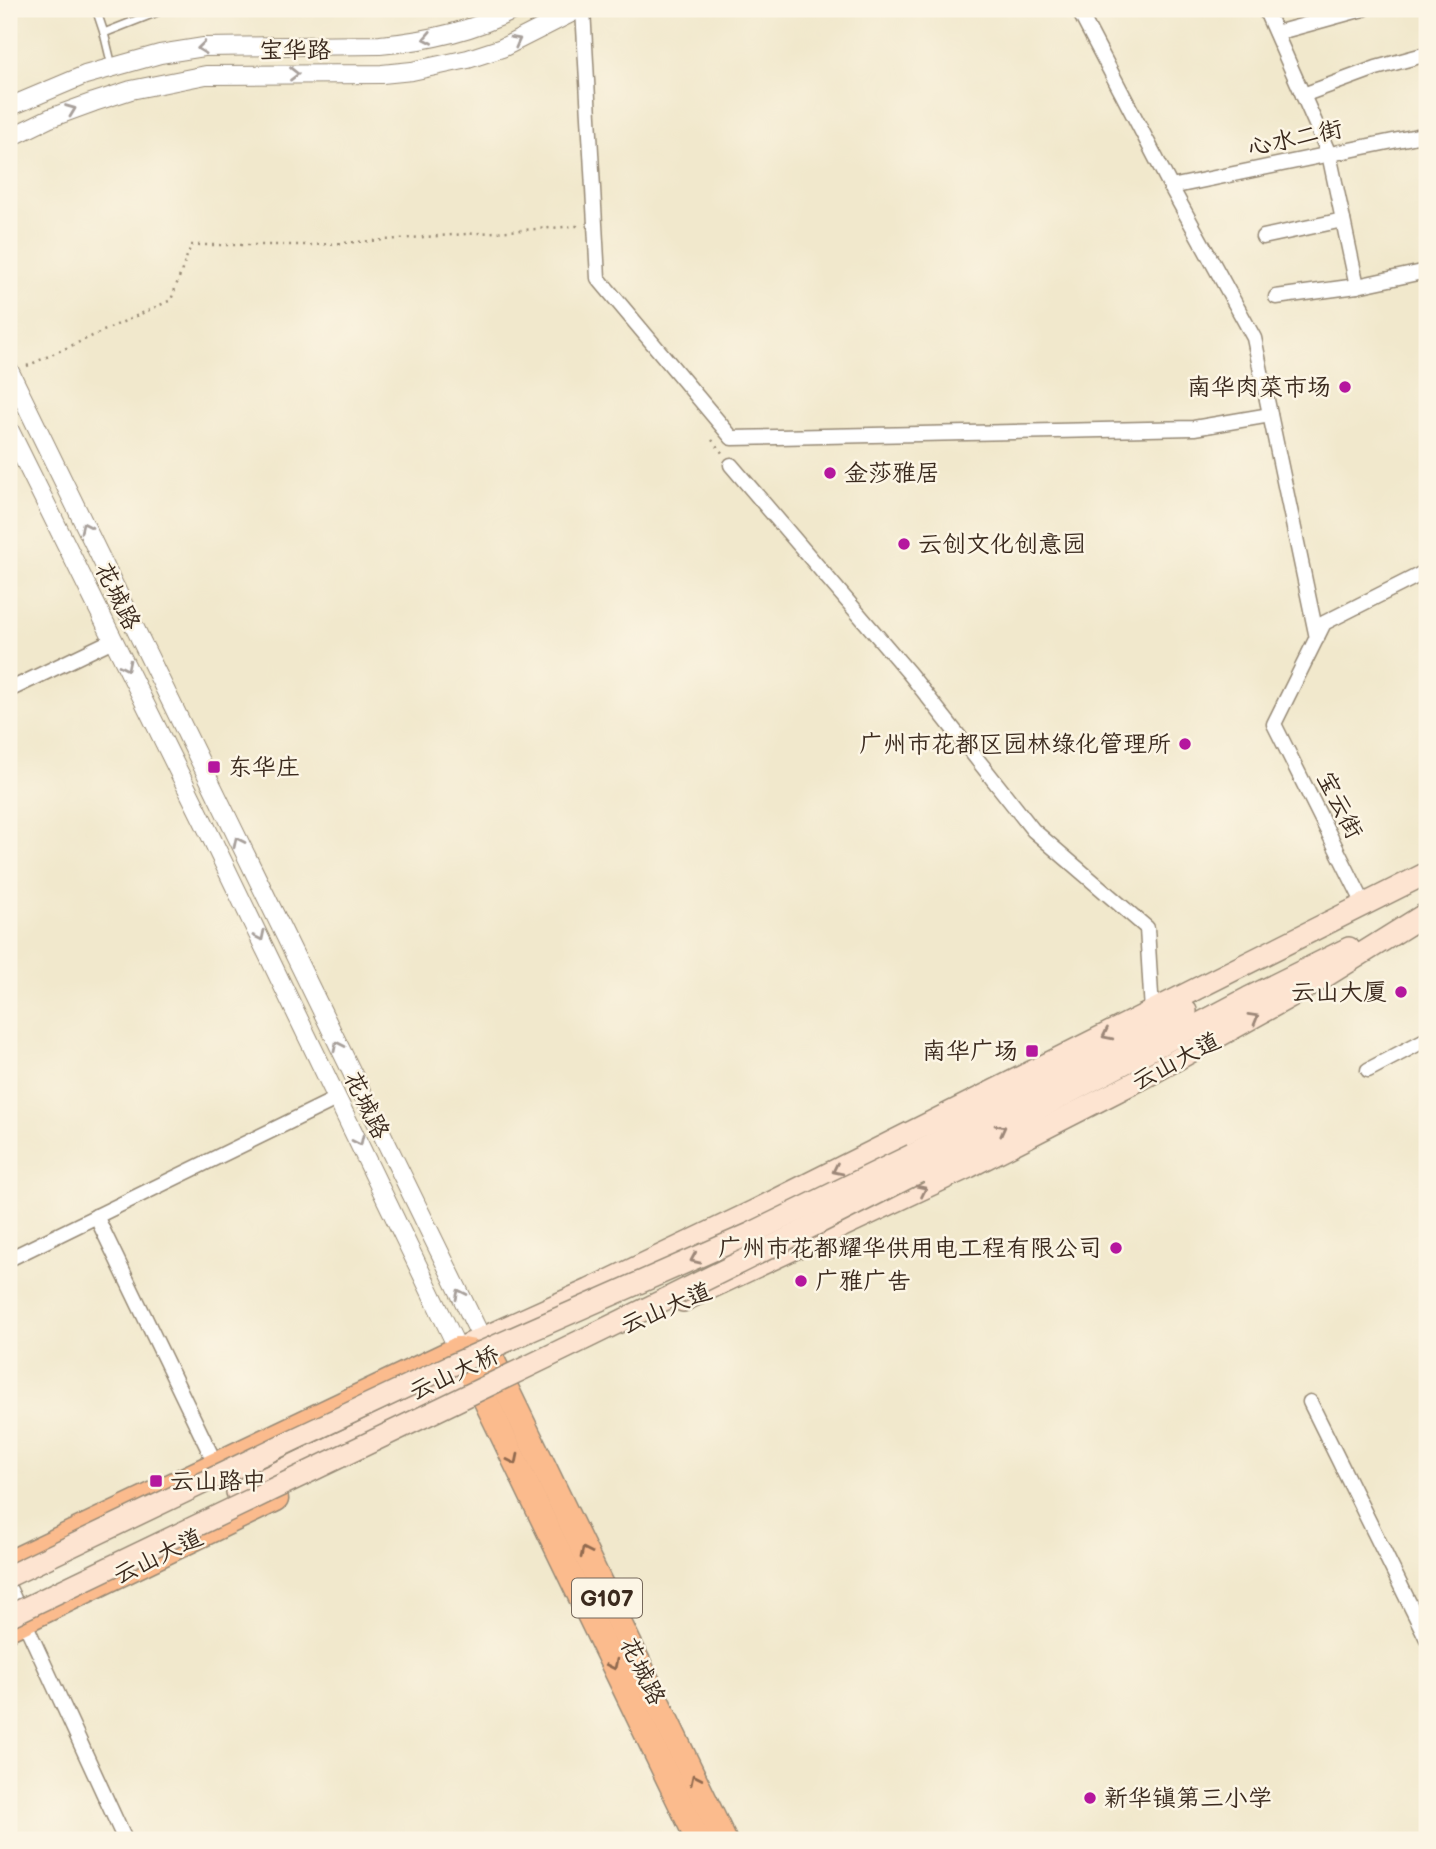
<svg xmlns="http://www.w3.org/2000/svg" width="1436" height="1849" font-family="'Balsamiq Sans','LXGW WenKai TC',sans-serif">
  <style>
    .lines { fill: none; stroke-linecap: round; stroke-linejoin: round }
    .service-casing { stroke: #968975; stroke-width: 10 }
    .minor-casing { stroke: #968975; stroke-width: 17 }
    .tertiary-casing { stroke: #968975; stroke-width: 20 }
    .secondary-casing { stroke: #968975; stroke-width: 24 }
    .trunk-casing { stroke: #968975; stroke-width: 27 }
    .path { stroke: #968975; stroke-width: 2.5; stroke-dasharray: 2 5; stroke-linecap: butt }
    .service { stroke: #fff; stroke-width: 7 }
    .minor { stroke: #fff; stroke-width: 14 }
    .tertiary { stroke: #fff; stroke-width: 18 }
    .secondary { stroke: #fde4d1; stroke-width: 21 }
    .trunk { stroke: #fbbb8d; stroke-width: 24 }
    .secondary-bridge-casing { stroke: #968975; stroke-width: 24; stroke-linecap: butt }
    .secondary-bridge { stroke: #fde4d1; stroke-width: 21 }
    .oneway { stroke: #a79f9a }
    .oneway2 { stroke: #9c8778 }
    .oneway3 { stroke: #916b50 }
    .poi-dot { fill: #b5179e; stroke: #fcf5e5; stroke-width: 2.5 }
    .labels { text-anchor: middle; stroke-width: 5; stroke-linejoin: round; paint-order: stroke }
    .shield { fill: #fcf5e5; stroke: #75675a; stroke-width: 2 }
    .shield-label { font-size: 23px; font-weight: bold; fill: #3b2a1e }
    .street-label { font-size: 24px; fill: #3b2a1e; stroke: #fcf5e5 }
    .poi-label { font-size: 24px; fill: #3b2a1e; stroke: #fcf5e5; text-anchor: start }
  </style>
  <rect width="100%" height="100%" fill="#fcf5e5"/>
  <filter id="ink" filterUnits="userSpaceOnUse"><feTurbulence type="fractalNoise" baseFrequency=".0143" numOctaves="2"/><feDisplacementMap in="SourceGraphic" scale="14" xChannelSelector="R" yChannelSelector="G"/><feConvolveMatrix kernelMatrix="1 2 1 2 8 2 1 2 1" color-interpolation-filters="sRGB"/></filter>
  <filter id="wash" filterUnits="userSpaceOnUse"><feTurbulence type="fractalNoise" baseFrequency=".00686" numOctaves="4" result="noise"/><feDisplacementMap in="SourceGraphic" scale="28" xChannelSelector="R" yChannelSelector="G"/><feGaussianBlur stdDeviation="1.57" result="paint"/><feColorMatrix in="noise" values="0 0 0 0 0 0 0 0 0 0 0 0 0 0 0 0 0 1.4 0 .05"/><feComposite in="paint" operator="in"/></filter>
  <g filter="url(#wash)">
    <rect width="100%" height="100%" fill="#f1e8cc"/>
  </g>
  <g filter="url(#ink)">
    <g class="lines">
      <defs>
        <g id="service">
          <polyline points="96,9 104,33"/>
          <polyline points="112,66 104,33 165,9"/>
        </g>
        <g id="minor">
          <polyline points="583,9 598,278 732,438 1194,428 1270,415"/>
          <polyline points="1078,9 1171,187 1254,338 1317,638"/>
          <polyline points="1276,33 1363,9"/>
          <polyline points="1303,95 1376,68 1427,54"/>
          <polyline points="1171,187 1427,134"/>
          <polyline points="1263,237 1343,220 1329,154 1265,9"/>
          <polyline points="1357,286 1427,271"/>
          <polyline points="1276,297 1357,286 1343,220"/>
          <polyline points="731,465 909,673 1033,830 1147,928 1152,1012"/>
          <polyline points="9,690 113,640"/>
          <polyline points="1365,906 1274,724 1324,623 1427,571"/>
          <polyline points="1368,1070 1427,1039"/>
          <polyline points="96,1216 215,1463"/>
          <polyline points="9,1259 338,1098"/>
          <polyline points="1310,1402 1427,1639"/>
          <polyline points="9,1588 125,1840"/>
        </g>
        <g id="tertiary">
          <path d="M9,107L85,75L160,54L204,47L380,45C428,41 473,31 516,9"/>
          <polyline points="9,138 50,118 94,102 131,90 206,75 382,74 412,71 468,59 502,48 579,9"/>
          <polyline points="9,370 487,1349"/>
          <polyline points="9,429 210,835 458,1349"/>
        </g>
        <g id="secondary">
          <polyline points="912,1155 1186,1011"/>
          <polyline points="919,1172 1248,998 1349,948"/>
          <polyline points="683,1301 969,1167 1149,1075 1313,984 1427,913"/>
          <polyline points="458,1349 589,1290 756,1210 1427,873"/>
          <polyline points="237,1492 474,1379 489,1379"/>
        </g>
        <g id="trunk">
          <polyline points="458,1349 485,1399 698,1840"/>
          <polyline points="9,1563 458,1349 490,1355 724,1840"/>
          <polyline points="9,1628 276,1499"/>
        </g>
      </defs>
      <use href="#service" class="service-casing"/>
      <use href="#minor" class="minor-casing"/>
      <use href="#tertiary" class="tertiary-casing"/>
      <use href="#secondary" class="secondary-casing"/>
      <use href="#trunk" class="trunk-casing"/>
      <g class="path">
        <polyline points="27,366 171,300 191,245 315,245 577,226 579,231"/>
        <polyline points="712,440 723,454"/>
      </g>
      <use href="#service" class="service"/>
      <use href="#minor" class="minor"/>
      <use href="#tertiary" class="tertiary"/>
      <use href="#secondary" class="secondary"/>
      <use href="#trunk" class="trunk"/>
      <defs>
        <g id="secondary-bridge">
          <polyline points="9,1576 297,1438 450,1366 752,1233 912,1155"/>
          <path d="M9,1616C313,1469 619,1326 919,1172"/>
        </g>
      </defs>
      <use href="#secondary-bridge" class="secondary-bridge-casing"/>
      <use href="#secondary-bridge" class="secondary-bridge"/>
    </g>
    <defs><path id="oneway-chevron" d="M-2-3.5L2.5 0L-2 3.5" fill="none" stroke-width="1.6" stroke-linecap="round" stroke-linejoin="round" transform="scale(1.75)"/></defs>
    <g class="oneway">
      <use href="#oneway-chevron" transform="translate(428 38) rotate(169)"/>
      <use href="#oneway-chevron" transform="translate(516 41) rotate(-28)"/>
      <use href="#oneway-chevron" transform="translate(202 48) rotate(174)"/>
      <use href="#oneway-chevron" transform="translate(294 74)"/>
      <use href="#oneway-chevron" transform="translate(71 110) rotate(-21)"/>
      <use href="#oneway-chevron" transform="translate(85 527) rotate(-116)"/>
      <use href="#oneway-chevron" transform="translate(126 666) rotate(64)"/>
      <use href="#oneway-chevron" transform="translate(238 842) rotate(-116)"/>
      <use href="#oneway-chevron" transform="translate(260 936) rotate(64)"/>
      <use href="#oneway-chevron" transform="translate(338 1046) rotate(-116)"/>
      <use href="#oneway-chevron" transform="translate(359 1141) rotate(65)"/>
      <use href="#oneway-chevron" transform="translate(460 1294) rotate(-116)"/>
    </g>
    <g class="oneway2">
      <use href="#oneway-chevron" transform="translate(1254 1018) rotate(-30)"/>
      <use href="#oneway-chevron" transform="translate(1107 1035) rotate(154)"/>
      <use href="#oneway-chevron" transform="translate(1001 1129) rotate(-28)"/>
      <use href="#oneway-chevron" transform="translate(837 1170) rotate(154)"/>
      <use href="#oneway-chevron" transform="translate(922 1190) rotate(-26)"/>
      <use href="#oneway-chevron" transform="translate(695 1259) rotate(156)"/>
    </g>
    <g class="oneway3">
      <use href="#oneway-chevron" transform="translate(514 1460) rotate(64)"/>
      <use href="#oneway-chevron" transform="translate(585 1552) rotate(-116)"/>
      <use href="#oneway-chevron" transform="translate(613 1665) rotate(64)"/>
      <use href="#oneway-chevron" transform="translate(695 1779) rotate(-116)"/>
    </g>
  </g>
  <g class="poi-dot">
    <circle cx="1345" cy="387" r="7"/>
    <circle cx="830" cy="473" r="7"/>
    <circle cx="904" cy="544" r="7"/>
    <circle cx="1185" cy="744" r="7"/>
    <rect x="207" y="760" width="14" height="14" rx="3.5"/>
    <circle cx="1401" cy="992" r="7"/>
    <rect x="1025" y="1044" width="14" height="14" rx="3.5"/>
    <circle cx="1116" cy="1248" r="7"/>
    <circle cx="801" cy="1281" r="7"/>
    <rect x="149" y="1474" width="14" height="14" rx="3.5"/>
    <circle cx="1090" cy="1798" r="7"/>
  </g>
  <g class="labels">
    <rect class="shield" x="572" y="1578.5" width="70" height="39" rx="5"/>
    <g class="shield-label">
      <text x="607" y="1606">G107</text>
    </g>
    <g class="street-label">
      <text x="295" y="58">宝华路</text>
      <text transform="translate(1295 138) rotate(-12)" y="8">心水二街</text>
      <text transform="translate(118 596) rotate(64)" y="8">花城路</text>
      <text transform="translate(1340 805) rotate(63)" y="8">宝云街</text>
      <text transform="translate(1176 1061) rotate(-28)" y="8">云山大道</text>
      <text transform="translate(367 1105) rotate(64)" y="8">花城路</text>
      <text transform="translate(666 1308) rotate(-23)" y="8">云山大道</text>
      <text transform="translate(454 1373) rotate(-25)" y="8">云山大桥</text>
      <text transform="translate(158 1556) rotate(-26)" y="8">云山大道</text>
      <text transform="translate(643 1671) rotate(64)" y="8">花城路</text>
    </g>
    <g class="poi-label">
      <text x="1331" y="395" text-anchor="end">南华肉菜市场</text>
      <text x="844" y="481">金莎雅居</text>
      <text x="918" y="552">云创文化创意园</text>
      <text x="1171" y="752" text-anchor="end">广州市花都区园林绿化管理所</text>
      <text x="228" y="775">东华庄</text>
      <text x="1387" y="1000" text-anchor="end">云山大厦</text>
      <text x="1018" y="1059" text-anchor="end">南华广场</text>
      <text x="1102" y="1256" text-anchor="end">广州市花都耀华供用电工程有限公司</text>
      <text x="815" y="1289">广雅广告</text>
      <text x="170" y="1489">云山路中</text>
      <text x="1104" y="1806">新华镇第三小学</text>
    </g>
  </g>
  <rect width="1436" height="1849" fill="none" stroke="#fcf5e5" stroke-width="35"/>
</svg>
